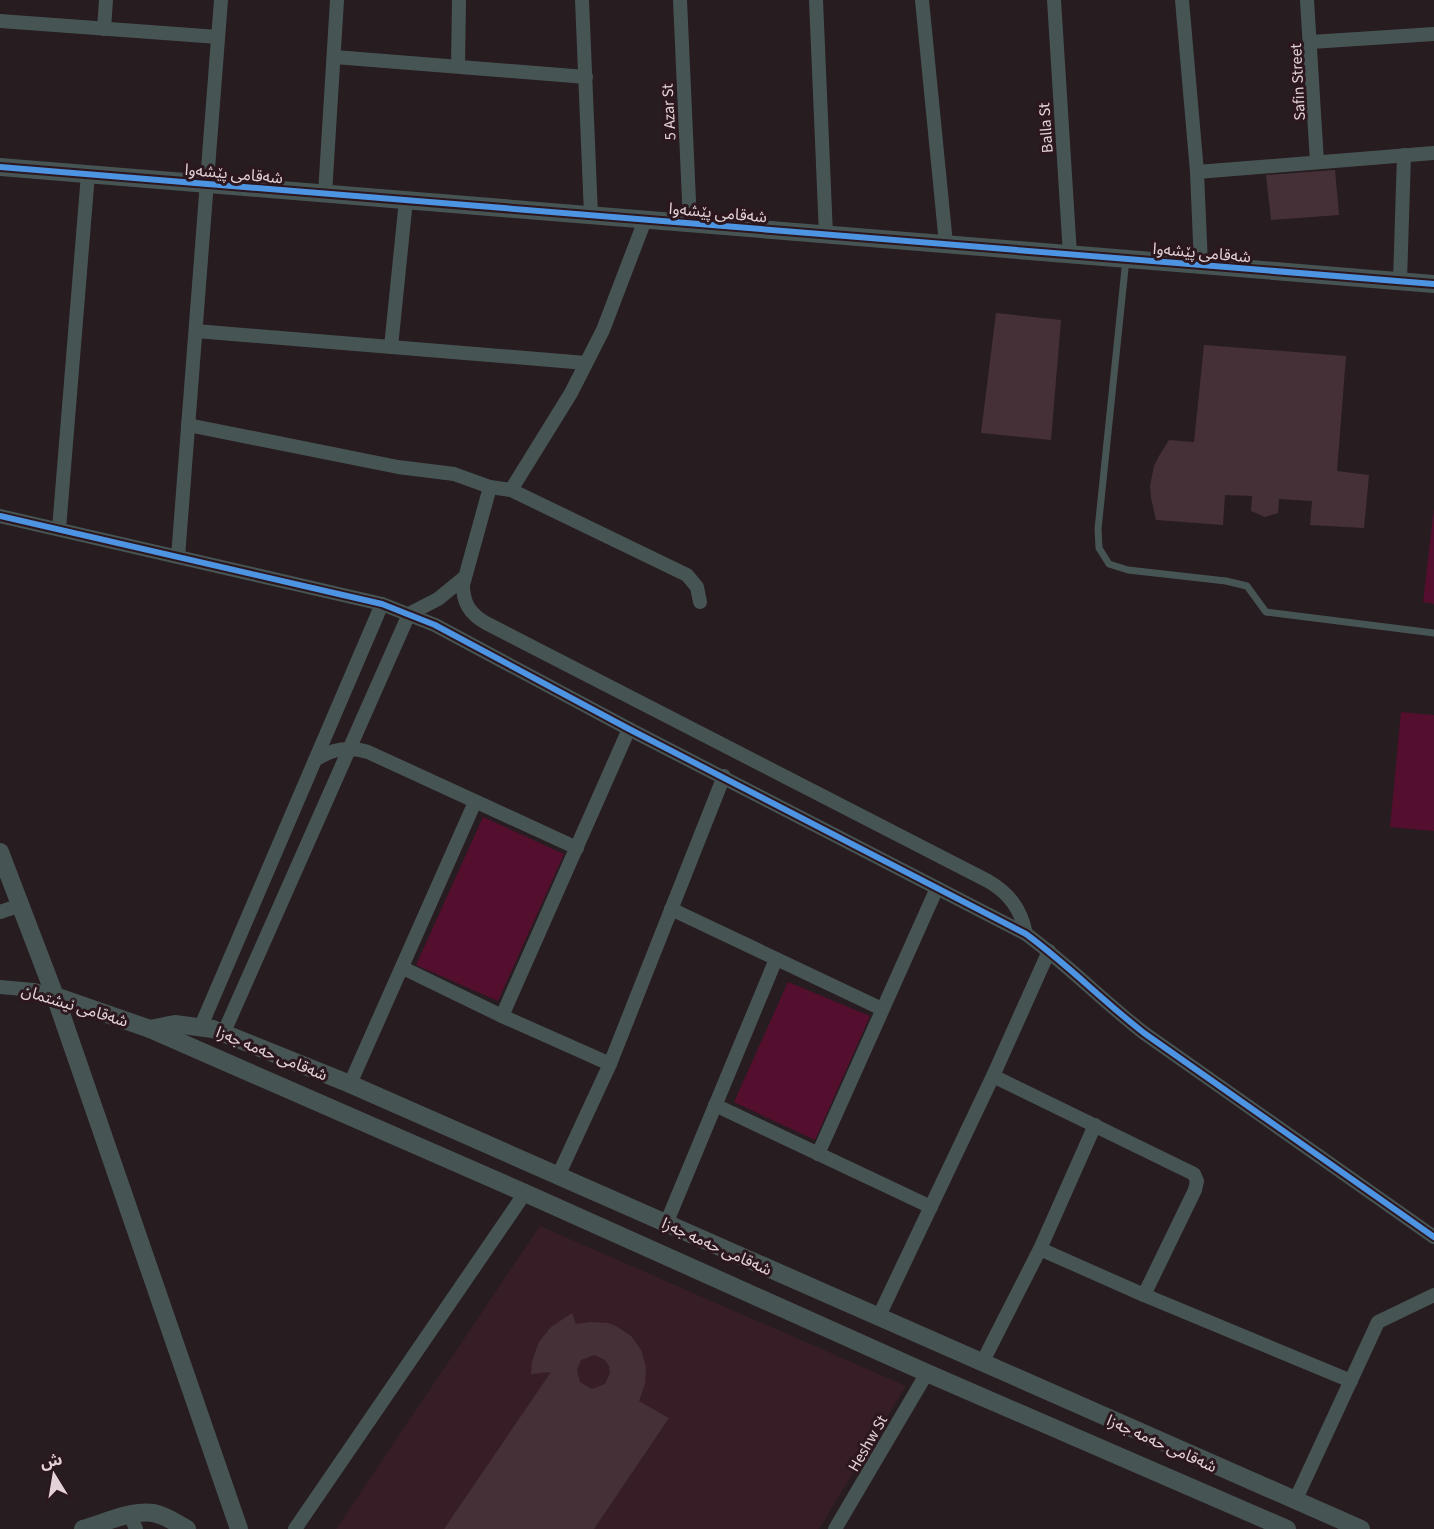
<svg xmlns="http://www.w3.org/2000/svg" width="1434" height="1529" font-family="'Source Sans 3','Noto Sans Arabic',sans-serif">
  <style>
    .built { fill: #371e26 }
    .green { fill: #540f2f }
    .building { fill: #453038; fill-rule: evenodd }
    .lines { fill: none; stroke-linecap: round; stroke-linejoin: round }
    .service { stroke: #475454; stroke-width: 7 }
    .minor { stroke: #475454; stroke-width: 14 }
    .tertiary { stroke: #475454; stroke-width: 18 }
    .cycleway-casing { stroke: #2c171e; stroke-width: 10 }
    .cycleway { stroke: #4d94e3; stroke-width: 6 }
    .labels { text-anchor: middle; stroke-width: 6; stroke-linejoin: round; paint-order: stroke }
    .street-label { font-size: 16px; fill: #e3d3d8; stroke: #2c171e }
  </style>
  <rect width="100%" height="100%" fill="#271c1f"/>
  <polygon class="built" points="540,1226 906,1386 819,1529 336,1529"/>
  <g class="green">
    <polygon points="1434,508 1434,604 1423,602"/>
    <polygon points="1401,712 1434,715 1434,831 1390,827"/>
    <polygon points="483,817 564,854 498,1001 416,965"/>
    <polygon points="788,982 870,1016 815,1140 734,1102"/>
  </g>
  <g class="building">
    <polygon points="1335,170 1339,215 1271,220 1266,175"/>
    <polygon points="996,313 1061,320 1051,440 981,433"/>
    <polygon points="1204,345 1346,356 1337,471 1369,475 1364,528 1310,525 1312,501 1279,499 1278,513 1265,517 1251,511 1252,496 1225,495 1223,525 1156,520 1151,498 1150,486 1154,466 1159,456 1169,440 1194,442"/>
    <path d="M572,1313L576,1324L591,1322L608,1323L616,1326L631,1336L641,1350L646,1367L645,1384L639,1401L669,1418L594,1529H444L551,1372L531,1374L532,1361L539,1342L551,1327ZM594,1355L605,1360L609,1366L610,1373L605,1384L592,1389L580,1382L577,1370L581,1360Z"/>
  </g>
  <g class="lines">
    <polyline class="service" points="1126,259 1098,529 1099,548 1109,564 1128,570 1226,581 1247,586 1266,612 1434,633"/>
    <g class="minor">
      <polyline points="582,0 591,215"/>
      <polyline points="680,0 690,223"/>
      <polyline points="816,0 826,235"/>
      <polyline points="922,0 946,244"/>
      <polyline points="1054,0 1070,255"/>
      <polyline points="1182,0 1197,172 1201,265"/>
      <polyline points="1307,0 1317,162"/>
      <polyline points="0,21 218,37"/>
      <polyline points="104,29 106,0"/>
      <polyline points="1311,42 1434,34"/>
      <polyline points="335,57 586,77"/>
      <polyline points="458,66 459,0"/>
      <polyline points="1197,172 1434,153"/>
      <polyline points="325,194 337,0"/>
      <polyline points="1400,281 1404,155"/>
      <polyline points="196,331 586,363"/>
      <polyline points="391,347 406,200"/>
      <polyline points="188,425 398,467 454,474 490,487 511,490 687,575 697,587 700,602"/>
      <path d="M490,487L463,585C463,603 470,614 486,623L988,881C1009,893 1021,909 1026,934"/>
      <polyline points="511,490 571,393 603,330 645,220"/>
      <path d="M0,516L382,604L435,625L629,729L1026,934C1067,964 1103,1001 1144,1033L1434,1237"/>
      <polyline points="59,529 88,174"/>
      <polyline points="178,557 221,0"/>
      <path d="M315,760C332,749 348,746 368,752L577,848"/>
      <polyline points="671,909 882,1009"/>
      <polyline points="0,912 21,905"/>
      <polyline points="403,968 502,1016 610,1064"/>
      <polyline points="0,987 34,990 55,996"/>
      <polyline points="502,1016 629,729"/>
      <polyline points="201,1026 382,604"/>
      <polyline points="224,1032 409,614 438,599 465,577"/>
      <polyline points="993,1076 1194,1174 1197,1181 1195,1190 1144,1295"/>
      <polyline points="350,1084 475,802"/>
      <polyline points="715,1105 931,1207"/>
      <polyline points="818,1154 937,888"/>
      <polyline points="558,1176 610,1064 724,776"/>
      <polyline points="666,1224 776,959"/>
      <polyline points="1040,1249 1144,1295 1351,1381"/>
      <polyline points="878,1318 993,1076 1049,951"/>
      <polyline points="982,1363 1040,1249 1095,1125"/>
      <polyline points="1295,1501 1378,1322 1434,1295"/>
      <polyline points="130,1515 136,1529"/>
      <polyline points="295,1529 525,1193"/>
      <polyline points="835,1529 927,1373"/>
    </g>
    <g class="tertiary">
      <polyline points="0,167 1434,284"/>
      <polyline points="0,852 55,996 239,1529"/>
      <polyline points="55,996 150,1029 525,1193 927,1373 1287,1529"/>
      <polyline points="150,1029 175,1024 213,1029 350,1084 1361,1529"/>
      <path d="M83,1529C104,1523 131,1510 153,1513C165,1515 176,1523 187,1529"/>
    </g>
    <defs>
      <g id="cycleway">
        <polyline points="0,167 1434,284"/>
        <path d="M0,516L382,604L435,625L629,729L1026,934C1067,964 1103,1001 1144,1033L1434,1237"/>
      </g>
    </defs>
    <use href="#cycleway" class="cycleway-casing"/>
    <use href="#cycleway" class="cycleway"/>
  </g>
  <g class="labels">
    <g class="street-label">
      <text transform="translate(1297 82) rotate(-93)" y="6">Safin Street</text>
      <text transform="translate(668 112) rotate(-93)" y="6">5 Azar St</text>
      <text transform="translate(1045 128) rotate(-94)" y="6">Balla St</text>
      <text transform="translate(234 173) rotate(5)" y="6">شەقامی پێشەوا</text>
      <text transform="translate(718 212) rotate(5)" y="6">شەقامی پێشەوا</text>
      <text transform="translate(1202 252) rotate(5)" y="6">شەقامی پێشەوا</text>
      <text transform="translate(75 1005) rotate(17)" y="6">شەقامی نیشتمان</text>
      <text transform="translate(272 1053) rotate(22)" y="6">شەقامی حەمە جەزا</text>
      <text transform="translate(717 1246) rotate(24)" y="6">شەقامی حەمە جەزا</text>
      <text transform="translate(867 1443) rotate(-60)" y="6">Heshw St</text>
      <text transform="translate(1162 1443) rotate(24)" y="6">شەقامی حەمە جەزا</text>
    </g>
  </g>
  <g transform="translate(54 1475) rotate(349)" stroke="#2c171e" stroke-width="4.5" paint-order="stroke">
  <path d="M0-4.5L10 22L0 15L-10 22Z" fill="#e3d3d8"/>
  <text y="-9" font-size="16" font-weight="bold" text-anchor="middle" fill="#e3d3d8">ش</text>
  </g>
</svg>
